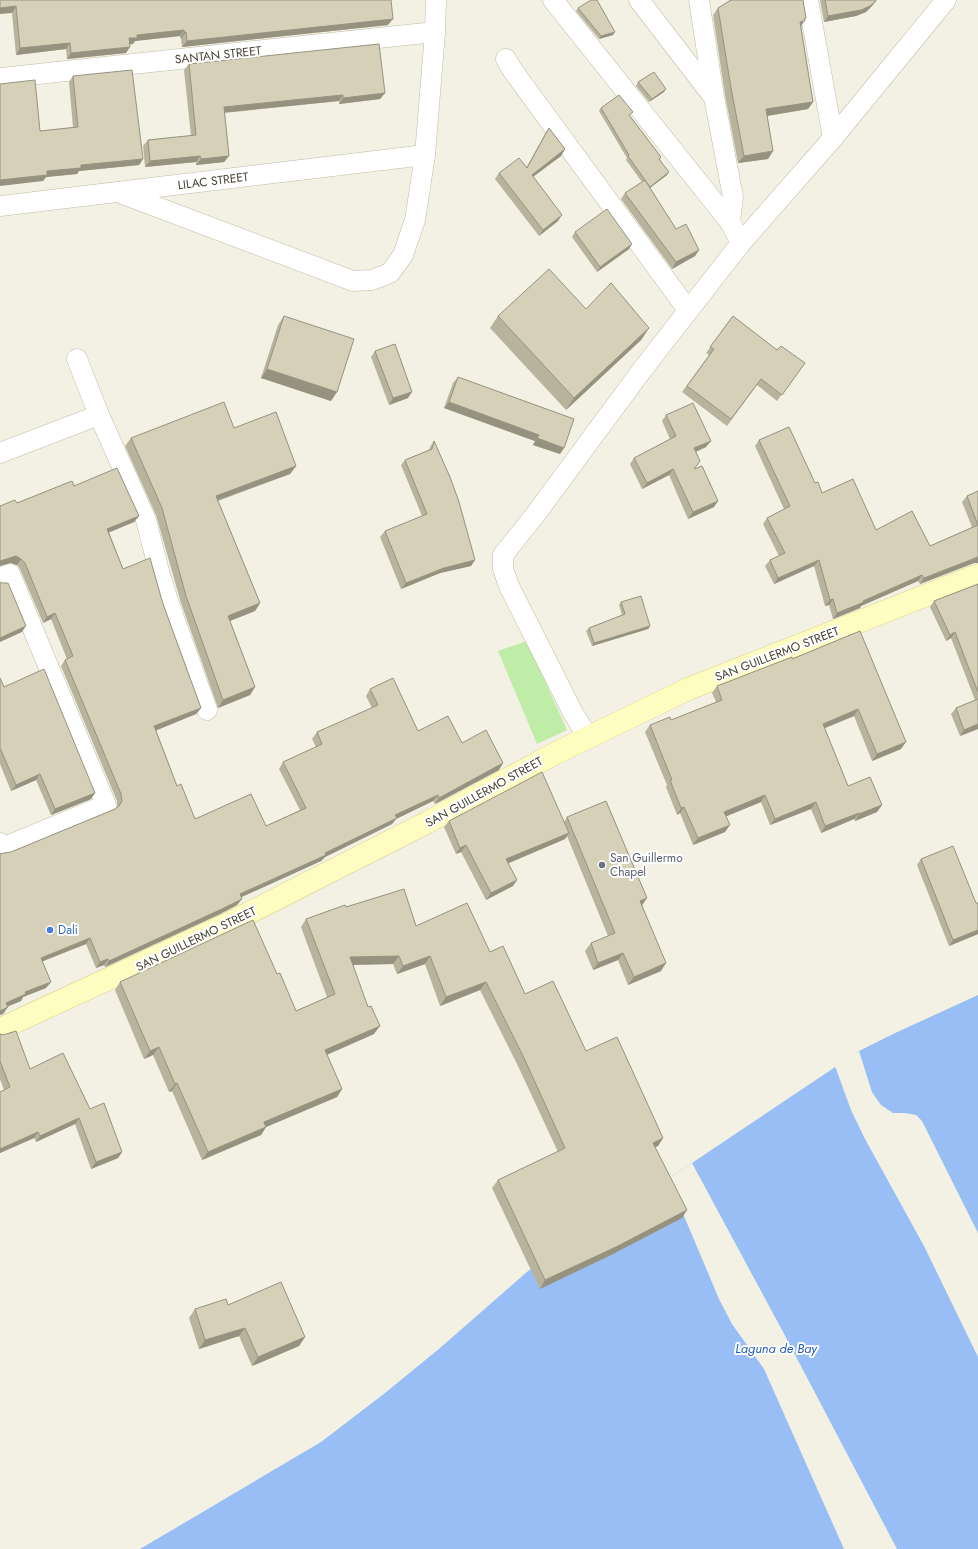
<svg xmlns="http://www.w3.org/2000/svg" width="978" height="1549" font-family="Jost,sans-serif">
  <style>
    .green { fill: #bfeca7 }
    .water { fill: #99bef6 }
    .pier { fill: #f3f1e3 }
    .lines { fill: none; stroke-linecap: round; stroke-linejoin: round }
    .street-casing { stroke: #bfbba5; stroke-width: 21 }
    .secondary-casing { stroke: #d7d28e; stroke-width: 23 }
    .street { stroke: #fff; stroke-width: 20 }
    .secondary { stroke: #fffcc1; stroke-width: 22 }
    .wall { fill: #b7b39d }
    .shaded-wall { fill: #959280 }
    .building { fill: #d5d0b7; stroke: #959280 }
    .worship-dot { fill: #6b7280; stroke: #fff; stroke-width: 1.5 }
    .shop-dot { fill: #3f7fe0; stroke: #fff; stroke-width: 1.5 }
    .labels { text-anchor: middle; stroke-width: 4; stroke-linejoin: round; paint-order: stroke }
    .street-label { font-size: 12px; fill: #454233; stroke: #fff }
    .worship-label { font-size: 12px; fill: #5b616d; stroke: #fff; text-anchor: start }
    .shop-label { font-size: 12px; fill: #366cbe; stroke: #fff; text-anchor: start }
    .water-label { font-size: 13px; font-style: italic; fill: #235dba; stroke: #fff }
  </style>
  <rect width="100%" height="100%" fill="#f3f1e3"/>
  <polygon class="green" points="527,641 567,730 537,744 498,651"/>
  <polygon class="water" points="978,995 978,1549 140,1549 321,1442 385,1393 440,1348 551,1251 692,1163 859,1051 893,1034"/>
  <g class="pier">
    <polygon points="859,1051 872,1092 881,1105 893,1113 905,1113 916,1115 922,1121 978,1233 978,1357 924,1246 865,1139 851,1110 835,1066"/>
    <polygon points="692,1163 782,1330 897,1549 844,1549 764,1369 732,1324 719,1299 668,1178"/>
  </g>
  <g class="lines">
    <defs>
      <g id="street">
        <polyline points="553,0 730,222 741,243"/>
        <polyline points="639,0 712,95"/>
        <polyline points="699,0 714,97 733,197 730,222"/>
        <polyline points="808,0 833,138"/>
        <polyline points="506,59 513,71 688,310"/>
        <polyline points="0,78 435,32"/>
        <polyline points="120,193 353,281 372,280 390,273 403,255 415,220 425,155 435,32 436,0"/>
        <polyline points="0,206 425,155"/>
        <polyline points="77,359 99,415 146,520 160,575 170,607 207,710"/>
        <polyline points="0,453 99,415"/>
        <polyline points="0,578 10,574 106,805 2,848 0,843"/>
        <polyline points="588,737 573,713 509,586 503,569 503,555 535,515 642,370 741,243 833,138 946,0"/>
      </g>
      <polyline id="secondary" points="0,1029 225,925 428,822 556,753 688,689 978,575"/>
    </defs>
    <use href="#street" class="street-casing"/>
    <use href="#secondary" class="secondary-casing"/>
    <use href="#street" class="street"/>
    <use href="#secondary" class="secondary"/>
  </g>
  <g class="wall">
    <polygon points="0,0 388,25 182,47 181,38 180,38 180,36 135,41 133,44 130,44 126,53 67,59 66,49 16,55 12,13"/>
    <polygon points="729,0 803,0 806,18 801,26 813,102 808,109 767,116 773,151 768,159 738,163 725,95 713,15 718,8 729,1"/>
    <polygon points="820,0 876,0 876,1 871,7 866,12 856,16 824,22"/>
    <polygon points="578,8 613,35 599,39 576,11"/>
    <polygon points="189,64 385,93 380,99 339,104 339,101 224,113 229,156 224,162 196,165 196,162 145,167 143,146 148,140 191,136 184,70"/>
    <polygon points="73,76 143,159 139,165 79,171 77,174 46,177 43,181 40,131 73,127 69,82"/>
    <polygon points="638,82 664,92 649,102 636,86"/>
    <polygon points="601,108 630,116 661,157 660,159 667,175 650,188 676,229 699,250 695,256 672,269 621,199 625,193 642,182 626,160 627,158 599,111"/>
    <polygon points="549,128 565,149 561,156 533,177 558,221 539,236 495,179 499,173 526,168 545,134"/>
    <polygon points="575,232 629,249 597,272 572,237"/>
    <polygon points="586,309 649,328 641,340 566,410 490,328 498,316"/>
    <polygon points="284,316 331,401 261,378 278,325"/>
    <polygon points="733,316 777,350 805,363 777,401 757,385 727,426 682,392 709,355 706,353"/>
    <polygon points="375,351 408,398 389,405 371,357"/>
    <polygon points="458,377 564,448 560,454 533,445 535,441 444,408 453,383"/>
    <polygon points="666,415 706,447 696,452 695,469 714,507 688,519 669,475 642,489 630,464 634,458 670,439 662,421"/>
    <polygon points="234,428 296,466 290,474 218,501 260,603 255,611 230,621 255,687 250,695 218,708 181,603 156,515 125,446 131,438"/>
    <polygon points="759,440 815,483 822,493 876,530 930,546 972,527 962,502 967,496 978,491 978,563 974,563 920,584 918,581 861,606 860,608 833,619 829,605 825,606 814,566 774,584 765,566 770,560 779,556 763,524 767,518 784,509 755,446"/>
    <polygon points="434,441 471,566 440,573 401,589 380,537 385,531 422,516 401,465 405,460 429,450 430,447"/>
    <polygon points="74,486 139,516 134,522 109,532 123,569 163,604 201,708 196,714 156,730 177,786 195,819 266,826 300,810 279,769 283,762 316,747 312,739 317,732 372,708 366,696 370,689 418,731 462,743 499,770 435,804 433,801 396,819 392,824 325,857 321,861 241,897 237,905 220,914 105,967 104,965 96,968 86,944 42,961 46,988 23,997 21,1001 7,1006 3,1014 11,852 115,809 117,807 117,801 61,666 65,660 67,659 51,619 43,623 20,569 17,565 11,563 17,503"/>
    <polygon points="978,584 978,729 960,736 951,714 956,708 975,700 951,638 946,641 930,607 934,601"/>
    <polygon points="621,602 650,626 648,629 592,646 586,631 589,628 622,615 619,605"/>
    <polygon points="860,631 901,749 872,761 854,716 824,728 848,786 882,805 877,812 855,821 854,819 821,833 811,809 770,825 761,802 726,816 725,832 693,845 680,813 677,815 666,787 667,785 645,732 650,725 671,720 716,702 712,693 717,686 792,659"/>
    <polygon points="0,678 4,687 95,793 91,799 51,815 36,780 11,791 0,764"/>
    <polygon points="567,817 647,898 642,906 661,971 628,985 618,960 593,970 585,951 591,943 608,936 567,836 565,839 508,863 513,886 486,900 461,852 456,854 444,827 449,821 564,822"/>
    <polygon points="921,859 976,903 978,903 978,934 949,946 917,865"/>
    <polygon points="346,907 416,926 490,952 525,994 586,1051 663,1138 658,1146 655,1147 682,1218 611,1255 540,1289 492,1188 498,1180 558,1152 518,1066 480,990 440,1006 425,964 397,974 393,964 353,965 374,1034 327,1055 342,1089 337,1097 266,1127 261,1135 202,1160 172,1091 169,1092 153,1055 144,1059 115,990 120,982 277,974 296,1011 327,997 301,927 306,919"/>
    <polygon points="0,1034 30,1069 90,1109 122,1152 118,1158 91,1169 75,1124 36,1142 34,1138 0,1153 0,1092 4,1090 0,1079"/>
    <polygon points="228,1305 305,1337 299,1346 252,1366 239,1336 199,1349 189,1318 195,1309"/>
  </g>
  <g class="shaded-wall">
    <polygon points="876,1 871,7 866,12 856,16 824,22 828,16"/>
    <polygon points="16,6 12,13 0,14 0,8"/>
    <polygon points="806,18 800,28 800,22 804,19"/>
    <polygon points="393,19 388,25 182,47 187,41"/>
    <polygon points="184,30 180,36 135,41 133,44 125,45 129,38 137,35"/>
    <polygon points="184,32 186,32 181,38 180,38"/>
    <polygon points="615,32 613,35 599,39 601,36"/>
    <polygon points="70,43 66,49 16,55 20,48"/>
    <polygon points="130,47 126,53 67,59 71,53"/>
    <polygon points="666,89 664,92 649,102 652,99"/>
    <polygon points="385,93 380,99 339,104 343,98"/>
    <polygon points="343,95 339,101 219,113 224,107"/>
    <polygon points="813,102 808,109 761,117 766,109"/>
    <polygon points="565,149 561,156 527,181 532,175"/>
    <polygon points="773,151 768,159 738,163 744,156"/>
    <polygon points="200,156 196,162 145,167 150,161"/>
    <polygon points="229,156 224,162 196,165 201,159"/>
    <polygon points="143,159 139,165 79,171 77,174 46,177 43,181 0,186 0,180 47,171 81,165"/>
    <polygon points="669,172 667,175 647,190 650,187"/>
    <polygon points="562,215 558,221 539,236 543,230"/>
    <polygon points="632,244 629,249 597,272 600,267"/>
    <polygon points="699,250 695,256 672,269 676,262"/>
    <polygon points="649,328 641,340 566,410 574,398"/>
    <polygon points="267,369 337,392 331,401 261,378"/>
    <polygon points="412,392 408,398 389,405 393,398"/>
    <polygon points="449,402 539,435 535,441 444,408"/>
    <polygon points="537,438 564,448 560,454 533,445"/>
    <polygon points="711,441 706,447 690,454 694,448"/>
    <polygon points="296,466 290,474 210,503 216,496"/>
    <polygon points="673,469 669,475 642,489 647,483"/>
    <polygon points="718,501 714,507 688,519 693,512"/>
    <polygon points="139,516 134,522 103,535 107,529"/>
    <polygon points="16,556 21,559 17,565 11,563 0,566 0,561"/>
    <polygon points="978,557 978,563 974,563 920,584 924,578"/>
    <polygon points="475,560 471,566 440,573 401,589 406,583 444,568"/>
    <polygon points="819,560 814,566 774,584 778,578"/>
    <polygon points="922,575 918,581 861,606 860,608 833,619 837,613"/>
    <polygon points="833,599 829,605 825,606 830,600"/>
    <polygon points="260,603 255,611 222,624 228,616"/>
    <polygon points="55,613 51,619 43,623 47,617"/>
    <polygon points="26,626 22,632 0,642 0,638"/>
    <polygon points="650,626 648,629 592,646 594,643"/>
    <polygon points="955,632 951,638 946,641 950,635"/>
    <polygon points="255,687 250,695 218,708 223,700"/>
    <polygon points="201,708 196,714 150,733 154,726"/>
    <polygon points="858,709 854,716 818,731 823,724"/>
    <polygon points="978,724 978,729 960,736 964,730"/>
    <polygon points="906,742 901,749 872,761 877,754"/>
    <polygon points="503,763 499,770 435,804 439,798"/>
    <polygon points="40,774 36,780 11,791 16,785"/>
    <polygon points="95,793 91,799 51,815 55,809"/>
    <polygon points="438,795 433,801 396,819 392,824 325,857 321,861 235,900 240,894 325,853 395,815"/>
    <polygon points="765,795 761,802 720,819 724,812"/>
    <polygon points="816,802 811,809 770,825 775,819"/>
    <polygon points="882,805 877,812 855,821 859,814"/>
    <polygon points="684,807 680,813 677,815 681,808"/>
    <polygon points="859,813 854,819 821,833 825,826"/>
    <polygon points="730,825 725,832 693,845 698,838"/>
    <polygon points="569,833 565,839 502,866 506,859"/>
    <polygon points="466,845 461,852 456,854 460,848"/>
    <polygon points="517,880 513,886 486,900 491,893"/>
    <polygon points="647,898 641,906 640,901"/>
    <polygon points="242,899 237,905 220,914 105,967 109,961"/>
    <polygon points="978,930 978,934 949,946 953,940"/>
    <polygon points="90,938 86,944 36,964 41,958"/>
    <polygon points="623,953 618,960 593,970 598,963"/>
    <polygon points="399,956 393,964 344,965 350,957"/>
    <polygon points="430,956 425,964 397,974 403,966"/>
    <polygon points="108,959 104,965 96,968 100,962"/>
    <polygon points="666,963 661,971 628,985 634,977"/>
    <polygon points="51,982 46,988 23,997 21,1001 2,1009 6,1003 25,992"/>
    <polygon points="486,982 480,990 440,1006 446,997"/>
    <polygon points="8,1007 3,1014 0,1015 0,1011"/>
    <polygon points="380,1026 374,1034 319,1058 325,1050"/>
    <polygon points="159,1047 153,1055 144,1059 150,1051"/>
    <polygon points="177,1083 172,1091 169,1092 175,1084"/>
    <polygon points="342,1089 337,1097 266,1127 261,1135 202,1160 208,1152 264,1122"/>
    <polygon points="79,1118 75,1124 36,1142 40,1136"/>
    <polygon points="38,1132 34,1138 0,1153 0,1149"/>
    <polygon points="663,1138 658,1146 647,1151 653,1143"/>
    <polygon points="122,1152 118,1158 91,1169 96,1162"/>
    <polygon points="687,1210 682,1218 611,1255 540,1289 545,1280"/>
    <polygon points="245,1328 239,1336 199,1349 205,1340"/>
    <polygon points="305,1337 299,1346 252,1366 258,1357"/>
  </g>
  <g class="building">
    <polygon points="0,0 391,0 393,19 187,41 186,32 184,32 184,30 137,35 137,38 129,38 130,47 71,53 70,43 20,48 16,6 0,8"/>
    <polygon points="591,0 597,0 615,32 601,36 578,8"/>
    <polygon points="731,0 803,0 806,18 804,19 805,21 800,22 813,102 766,109 773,151 744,156 731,88 718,8"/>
    <polygon points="825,0 876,0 876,1 870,6 861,10 828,16"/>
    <polygon points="379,44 385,93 343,98 343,95 224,107 229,156 201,159 200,156 150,161 148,140 196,135 189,64"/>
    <polygon points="132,70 143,159 81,165 81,168 47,171 47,175 0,180 0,84 35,80 40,131 78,127 73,76"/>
    <polygon points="654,72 666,89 652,99 638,82"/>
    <polygon points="619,95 633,112 629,115 661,157 659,159 669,172 650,187 628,156 629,155 601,108"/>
    <polygon points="549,128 565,149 532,175 562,215 543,230 499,173 519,158 527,168"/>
    <polygon points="645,180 676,229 686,224 699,250 676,262 625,193"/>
    <polygon points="607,209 632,244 600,267 575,232"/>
    <polygon points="549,269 586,309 611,283 649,328 574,398 498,316"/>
    <polygon points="284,316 354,339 337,392 267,369"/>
    <polygon points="733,316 777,350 781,346 805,363 782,395 761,379 731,419 687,386 714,349 710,347"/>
    <polygon points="395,344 412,392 393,398 375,351"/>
    <polygon points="458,377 574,419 564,448 537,438 539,435 449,402"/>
    <polygon points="224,402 234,428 276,412 296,466 216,496 260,603 228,616 255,687 223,700 186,596 162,508 131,438"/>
    <polygon points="693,403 711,441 694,448 700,461 694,469 702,466 718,501 693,512 673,469 647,483 634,458 676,436 666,415"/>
    <polygon points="789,427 815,483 818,482 822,493 853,479 876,530 912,511 930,546 978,525 978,557 924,578 922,575 863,601 864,602 837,613 833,599 830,600 819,560 778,578 770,560 785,553 767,518 790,506 759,440"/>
    <polygon points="434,441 450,477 459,502 475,560 444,568 406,583 385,531 427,514 405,460 432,449"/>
    <polygon points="117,468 139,516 107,529 123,569 150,558 163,604 201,708 154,726 177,786 181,784 195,819 251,794 266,826 306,808 283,762 322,744 317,732 378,705 370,689 393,678 418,731 448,716 462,743 486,730 503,763 439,798 438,795 395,815 397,818 325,853 326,855 240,894 242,899 224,908 109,961 108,959 100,962 90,938 41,958 51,982 25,992 26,994 6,1003 8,1007 0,1011 0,854 4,853 11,852 115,809 119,806 122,801 121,794 65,660 73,656 55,613 47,617 25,563 21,559 16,556 0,561 0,506 15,500 17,503 72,481 74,486"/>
    <polygon points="978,491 978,525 967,496"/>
    <polygon points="0,582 2,583 8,583 26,626 0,638"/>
    <polygon points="978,584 978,692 955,632 950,635 934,601"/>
    <polygon points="641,596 650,626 594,643 589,628 625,614 621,602"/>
    <polygon points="860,631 906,742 877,754 858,709 823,724 848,786 870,777 882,805 859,814 859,813 825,826 816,802 775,819 765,795 724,812 730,825 698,838 684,807 681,808 670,780 672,780 650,725 670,717 671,720 722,700 717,686 792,657 792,659"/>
    <polygon points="44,669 95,793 55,809 40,774 16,785 0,748 0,678 4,687"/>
    <polygon points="978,699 978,724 964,730 956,708"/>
    <polygon points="542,772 569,833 506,859 517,880 491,893 466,845 460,848 449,821"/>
    <polygon points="606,801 647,898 640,901 666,963 634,977 623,953 598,963 591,943 615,933 567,817"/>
    <polygon points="953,846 976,903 978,903 978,930 953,940 921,859"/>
    <polygon points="404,889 416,926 467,903 490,952 503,946 525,994 553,981 586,1051 617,1037 663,1138 653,1143 687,1210 616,1247 545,1280 498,1180 565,1148 524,1058 486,982 446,997 430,956 403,966 399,956 350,957 368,1007 371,1006 380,1026 325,1050 342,1089 264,1122 266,1127 208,1152 177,1083 175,1084 159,1047 150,1051 120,982 253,920 277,974 280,973 296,1011 335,994 306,919 345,905 346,907"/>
    <polygon points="16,1031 30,1069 63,1053 90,1109 104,1103 122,1152 96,1162 79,1118 40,1136 38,1132 0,1149 0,1092 10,1087 0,1061 0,1034 3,1035"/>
    <polygon points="281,1282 305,1337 258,1357 245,1328 205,1340 195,1309 226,1299 228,1305"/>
  </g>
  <circle class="worship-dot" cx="602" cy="865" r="4"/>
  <circle class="shop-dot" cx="50" cy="930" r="4"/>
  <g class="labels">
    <g class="street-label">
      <text transform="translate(218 55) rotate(-6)" y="4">SANTAN STREET</text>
      <text transform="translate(213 181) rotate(-7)" y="4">LILAC STREET</text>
      <text transform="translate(777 654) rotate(-21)" y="4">SAN GUILLERMO STREET</text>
      <text transform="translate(484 792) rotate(-29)" y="4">SAN GUILLERMO STREET</text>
      <text transform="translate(196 939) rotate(-26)" y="4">SAN GUILLERMO STREET</text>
    </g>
    <g class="worship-label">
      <text x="610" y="862">San Guillermo<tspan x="610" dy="14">Chapel</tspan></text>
    </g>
    <g class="shop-label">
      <text x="58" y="934">Dali</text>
    </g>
    <g class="water-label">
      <text x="776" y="1353">Laguna de Bay</text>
    </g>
  </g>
</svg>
